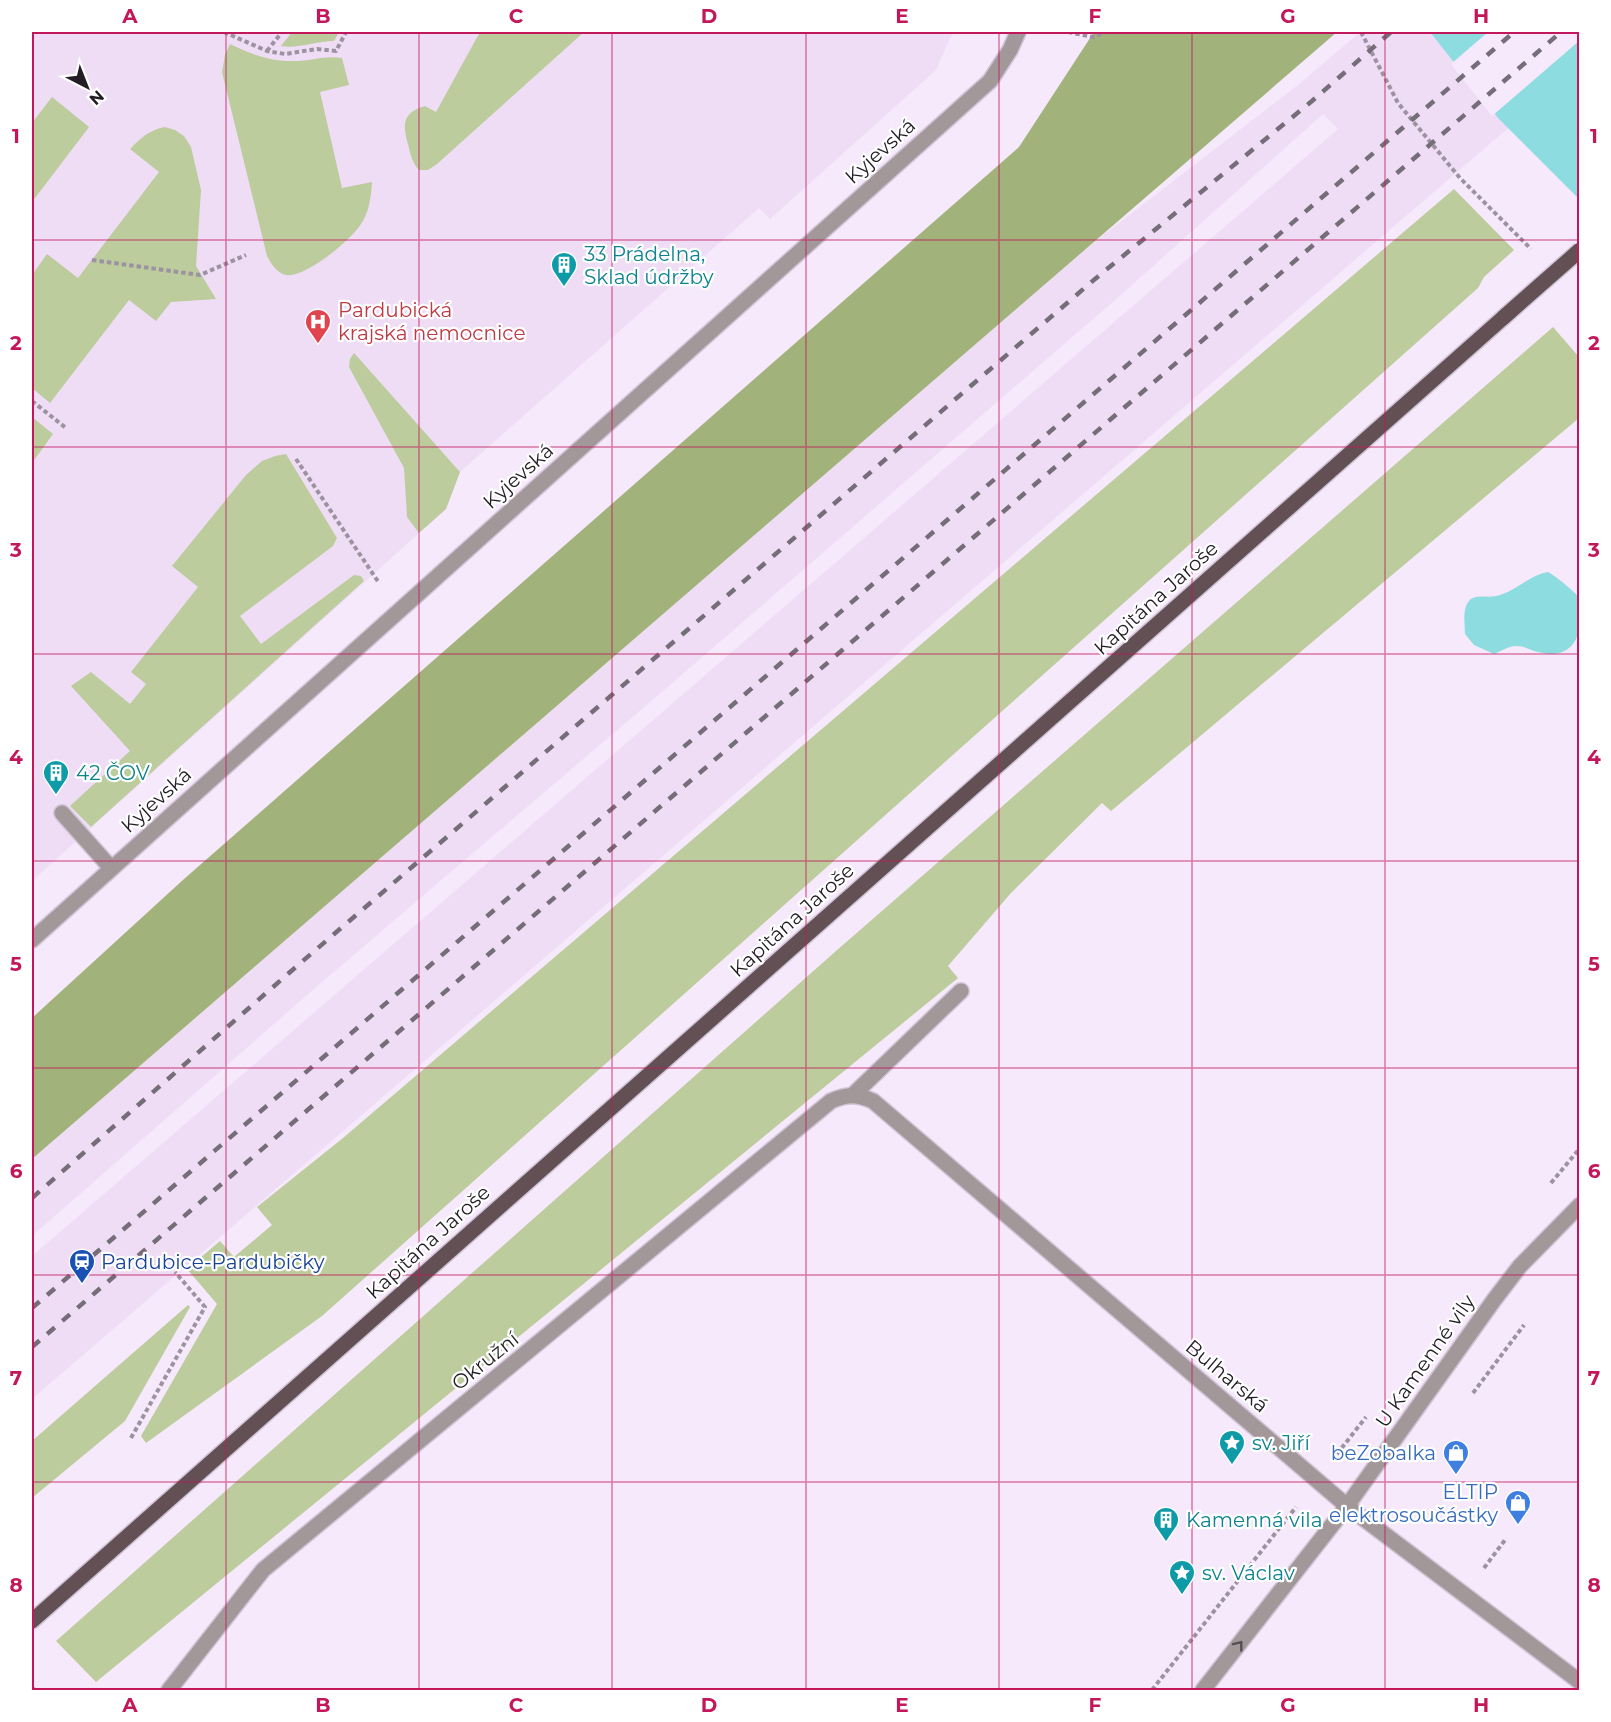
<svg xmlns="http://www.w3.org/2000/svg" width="1611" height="1722" font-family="Montserrat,sans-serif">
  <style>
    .built { fill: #efddf6 }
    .green { fill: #bccc9d }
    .forest { fill: #a1b37b }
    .water { fill: #8cdce0 }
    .pier { fill: #f6e9fc }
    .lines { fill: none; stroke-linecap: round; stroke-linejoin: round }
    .minor-casing { stroke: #d0c4d5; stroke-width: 18 }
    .major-casing { stroke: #d0c4d5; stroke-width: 18 }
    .path { stroke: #9c92a0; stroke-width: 4; stroke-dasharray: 4.5 3; stroke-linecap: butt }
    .minor { stroke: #a29799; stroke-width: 15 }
    .major { stroke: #625054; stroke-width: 15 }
    .rail { stroke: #756d78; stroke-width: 4.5; stroke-dasharray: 10 10; stroke-linecap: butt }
    .major-bridge-casing { stroke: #d0c4d5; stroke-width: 18; stroke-linecap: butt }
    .major-bridge { stroke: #625054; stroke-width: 15 }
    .oneway { stroke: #564e53 }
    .grid { fill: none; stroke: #c2185b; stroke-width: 1.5; stroke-opacity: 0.55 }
    .labels { text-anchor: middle; stroke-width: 4.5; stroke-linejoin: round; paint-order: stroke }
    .street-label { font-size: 20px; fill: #231e25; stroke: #fff }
    .culture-label { font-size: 20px; fill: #0d838f; stroke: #fff; text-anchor: start }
    .health-label { font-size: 20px; fill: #be3a42; stroke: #fff; text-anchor: start }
    .transit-label { font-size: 20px; fill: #164399; stroke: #fff; text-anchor: start }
    .shop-label { font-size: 20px; fill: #366cbe; stroke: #fff; text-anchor: end }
    .neatline { fill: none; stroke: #c2185b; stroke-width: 2 }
    .grid-label { font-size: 20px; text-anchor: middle; font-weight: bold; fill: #c2185b }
  </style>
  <rect width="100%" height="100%" fill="#f6e9fc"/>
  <g class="built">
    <polygon points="32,32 955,32 950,38 936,70 770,219 759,208 460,472 446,509 32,881"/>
    <polygon points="1360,32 1579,32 1579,67 32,1399 32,1256 1338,129 1323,114 1114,301 663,691 315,988 32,1236 32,1159 277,944 1076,256 1298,85"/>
  </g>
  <g class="green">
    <path d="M292,32H339L334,41C316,41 298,49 281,46Z"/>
    <path d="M480,32H584L437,164L428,170H419C413,163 411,157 409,148C403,127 400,113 425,106L436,112Z"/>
    <path d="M230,44C251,54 271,62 294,61C311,61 325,55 342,58L349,85L320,92L342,188L372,182C371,198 369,214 359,227C348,242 305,278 286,275C277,273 271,264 267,256L222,72L225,55Z"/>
    <polygon points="52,97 89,127 32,202 32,123"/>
    <path d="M165,127L175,130L184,136L191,147L201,190L196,266L216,299L171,302L156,321L129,300L50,403L32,388V275L47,254L78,278L159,172L130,149C141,138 149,130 165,127Z"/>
    <polygon points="1454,189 1514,250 1484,277 1478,288 322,1316 146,1443 141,1436 217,1304 187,1269 220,1241 234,1257 272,1225 257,1207 343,1138"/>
    <polygon points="1553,327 1579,357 1579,418 1111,811 1102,803 1011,893 948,966 958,978 96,1682 56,1641 836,951"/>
    <polygon points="354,353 460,472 446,509 419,533 407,517 404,468 349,367 350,359"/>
    <polygon points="32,417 53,434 32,463"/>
    <polygon points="286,454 337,538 333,546 240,616 261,644 354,575 361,576 364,581 91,827 70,806 130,751 71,686 91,672 130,704 146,684 131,672 198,587 172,566 246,475 262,461 275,456"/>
    <polygon points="188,1305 190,1307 125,1421 32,1498 32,1441"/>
  </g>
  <polygon class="forest" points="1094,32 1337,32 32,1159 32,1018 184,879 1019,147"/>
  <g class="water">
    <polygon points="1430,32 1579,32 1579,199 1498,118"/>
    <path d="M1548,572C1554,575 1578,594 1580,599C1581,605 1580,613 1580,618C1580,645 1566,659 1538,652C1530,650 1525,646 1516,646C1509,646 1501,651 1494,654L1474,645L1465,634C1465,625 1462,609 1469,601C1475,594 1487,598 1496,596C1515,592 1529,575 1548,572Z"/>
  </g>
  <polygon class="pier" points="1488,32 1579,32 1579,41 1492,116 1451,64"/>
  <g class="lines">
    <defs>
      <g id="minor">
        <polyline points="62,813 111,868"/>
        <polyline points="32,940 990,81 1010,50 1018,32"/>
        <polyline points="854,1094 961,991"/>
        <path d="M169,1690L263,1570L831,1101C847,1094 857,1094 873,1101L1347,1506L1580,1682"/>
        <polyline points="1203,1690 1347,1506 1494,1300 1520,1266 1580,1205"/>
      </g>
      <polyline id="major" points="32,1621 1504,317"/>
    </defs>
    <use href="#minor" class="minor-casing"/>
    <use href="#major" class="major-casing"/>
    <g class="path">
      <polyline points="224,32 267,51 285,54 317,49 336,51 346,32"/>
      <polyline points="1068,32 1093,37 1107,32"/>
      <polyline points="1361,32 1398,103 1460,178 1531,249"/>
      <polyline points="267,51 282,32"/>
      <polyline points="92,260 200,275 246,255"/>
      <polyline points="32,401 66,428"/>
      <polyline points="296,459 379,583"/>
      <polyline points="1551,1183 1580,1148"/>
      <polyline points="1473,1393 1524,1325"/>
      <polyline points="131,1438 205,1307 175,1272"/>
      <polyline points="1337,1454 1366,1417"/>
      <polyline points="1484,1568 1505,1540"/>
      <polyline points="32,1688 35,1690"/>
      <polyline points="1152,1690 1296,1507"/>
    </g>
    <use href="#minor" class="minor"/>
    <use href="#major" class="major"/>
    <g class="rail">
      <polyline points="32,1198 297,966 1095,279 1312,101 1391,32"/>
      <polyline points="32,1308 1514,32"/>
      <polyline points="32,1347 1561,32"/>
    </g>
    <defs>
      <polyline id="major-bridge" points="1504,317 1580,250"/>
    </defs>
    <use href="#major-bridge" class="major-bridge-casing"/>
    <use href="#major-bridge" class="major-bridge"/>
  </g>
  <defs><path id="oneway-chevron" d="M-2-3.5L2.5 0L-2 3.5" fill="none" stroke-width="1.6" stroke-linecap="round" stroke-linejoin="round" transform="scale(1.5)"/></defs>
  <use class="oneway" href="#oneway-chevron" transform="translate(1239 1645) rotate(-52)"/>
  <path class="grid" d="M226,32V1690M419,32V1690M612,32V1690M806,32V1690M999,32V1690M1192,32V1690M1385,32V1690M32,240H1580M32,447H1580M32,654H1580M32,861H1580M32,1068H1580M32,1275H1580M32,1482H1580"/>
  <defs>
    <symbol id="building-pin" viewBox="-11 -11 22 30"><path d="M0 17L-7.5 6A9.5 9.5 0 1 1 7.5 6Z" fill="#0f9aa8" stroke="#fff"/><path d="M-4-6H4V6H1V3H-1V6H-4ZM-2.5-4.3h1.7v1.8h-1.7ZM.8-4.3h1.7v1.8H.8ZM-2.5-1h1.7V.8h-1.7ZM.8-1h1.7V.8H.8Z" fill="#fff"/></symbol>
    <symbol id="hospital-pin" viewBox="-11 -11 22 30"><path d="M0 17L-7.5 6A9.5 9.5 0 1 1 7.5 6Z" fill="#e0444e" stroke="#fff"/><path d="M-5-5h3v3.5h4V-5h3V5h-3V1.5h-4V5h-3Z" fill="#fff"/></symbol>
    <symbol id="station-pin" viewBox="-11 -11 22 30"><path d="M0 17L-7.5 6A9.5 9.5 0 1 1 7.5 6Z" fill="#1a4fb4" stroke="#fff"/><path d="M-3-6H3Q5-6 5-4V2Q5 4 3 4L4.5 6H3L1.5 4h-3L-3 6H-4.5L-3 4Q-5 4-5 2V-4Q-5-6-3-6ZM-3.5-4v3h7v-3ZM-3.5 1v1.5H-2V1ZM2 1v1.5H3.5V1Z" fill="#fff"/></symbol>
    <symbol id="sight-pin" viewBox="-11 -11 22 30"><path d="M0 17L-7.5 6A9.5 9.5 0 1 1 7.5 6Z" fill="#0f9aa8" stroke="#fff"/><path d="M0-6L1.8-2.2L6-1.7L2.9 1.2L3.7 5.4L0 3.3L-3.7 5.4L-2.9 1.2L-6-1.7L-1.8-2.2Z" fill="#fff"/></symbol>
    <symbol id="shop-pin" viewBox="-11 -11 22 30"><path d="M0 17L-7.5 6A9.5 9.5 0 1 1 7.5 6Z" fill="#3f7fe0" stroke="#fff"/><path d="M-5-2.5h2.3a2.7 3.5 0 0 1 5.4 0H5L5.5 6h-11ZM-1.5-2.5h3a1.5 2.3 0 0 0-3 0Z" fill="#fff"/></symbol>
  </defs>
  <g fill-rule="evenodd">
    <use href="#building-pin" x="549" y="250" width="30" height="40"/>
    <use href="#hospital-pin" x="303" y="307" width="30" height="40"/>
    <use href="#building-pin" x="41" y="758" width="30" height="40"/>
    <use href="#station-pin" x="67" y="1247" width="30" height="40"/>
    <use href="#sight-pin" x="1217" y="1428" width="30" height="40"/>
    <use href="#shop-pin" x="1441" y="1438" width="30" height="40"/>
    <use href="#shop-pin" x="1503" y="1488" width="30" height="40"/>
    <use href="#building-pin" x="1151" y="1505" width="30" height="40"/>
    <use href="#sight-pin" x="1167" y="1558" width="30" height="40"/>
  </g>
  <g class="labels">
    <g class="street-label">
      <text transform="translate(880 151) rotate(-42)" y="7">Kyjevská</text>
      <text transform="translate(518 476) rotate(-42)" y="7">Kyjevská</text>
      <text transform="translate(1156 598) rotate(-42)" y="7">Kapitána Jaroše</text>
      <text transform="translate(156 800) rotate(-42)" y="7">Kyjevská</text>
      <text transform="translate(792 920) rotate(-42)" y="7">Kapitána Jaroše</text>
      <text transform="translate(428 1242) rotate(-42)" y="7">Kapitána Jaroše</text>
      <text transform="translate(485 1361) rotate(-39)" y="7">Okružní</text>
      <text transform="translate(1425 1361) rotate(-55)" y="7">U Kamenné vily</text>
      <text transform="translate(1227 1376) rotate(40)" y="7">Bulharská</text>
    </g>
    <g class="culture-label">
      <text x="584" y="261">33 Prádelna,<tspan x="584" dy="23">Sklad údržby</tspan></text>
      <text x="76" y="780">42 ČOV</text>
      <text x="1252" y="1450">sv. Jiří</text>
      <text x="1186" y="1527">Kamenná vila</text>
      <text x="1202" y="1580">sv. Václav</text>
    </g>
    <g class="health-label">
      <text x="338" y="317">Pardubická<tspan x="338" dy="23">krajská nemocnice</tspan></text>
    </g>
    <g class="transit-label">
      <text x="101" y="1269">Pardubice-Pardubičky</text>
    </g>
    <g class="shop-label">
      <text x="1436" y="1460">beZobalka</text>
      <text x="1498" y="1499">ELTIP<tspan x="1498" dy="23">elektrosoučástky</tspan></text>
    </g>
  </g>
  <rect width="1611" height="1722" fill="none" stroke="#ffffff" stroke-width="66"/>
  <g transform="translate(87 87) rotate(138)" stroke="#ffffff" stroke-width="4.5" paint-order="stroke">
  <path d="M0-4.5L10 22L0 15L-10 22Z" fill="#231e25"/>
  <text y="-9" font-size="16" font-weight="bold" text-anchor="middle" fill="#231e25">N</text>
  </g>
  <rect x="33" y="33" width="1545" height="1656" class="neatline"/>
  <g class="grid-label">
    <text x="130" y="23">A</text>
    <text x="323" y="23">B</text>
    <text x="516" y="23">C</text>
    <text x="709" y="23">D</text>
    <text x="902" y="23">E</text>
    <text x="1095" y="23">F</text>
    <text x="1288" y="23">G</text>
    <text x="1481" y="23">H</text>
    <text x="16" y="143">1</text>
    <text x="1594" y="143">1</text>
    <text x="16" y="350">2</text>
    <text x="1594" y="350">2</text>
    <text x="16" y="557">3</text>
    <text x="1594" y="557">3</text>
    <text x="16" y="764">4</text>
    <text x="1594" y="764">4</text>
    <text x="16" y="971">5</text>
    <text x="1594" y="971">5</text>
    <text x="16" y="1178">6</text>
    <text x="1594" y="1178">6</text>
    <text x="16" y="1385">7</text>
    <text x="1594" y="1385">7</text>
    <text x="16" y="1592">8</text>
    <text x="1594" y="1592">8</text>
    <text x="130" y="1712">A</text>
    <text x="323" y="1712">B</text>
    <text x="516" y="1712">C</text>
    <text x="709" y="1712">D</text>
    <text x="902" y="1712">E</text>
    <text x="1095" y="1712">F</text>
    <text x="1288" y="1712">G</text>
    <text x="1481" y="1712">H</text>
  </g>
</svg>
